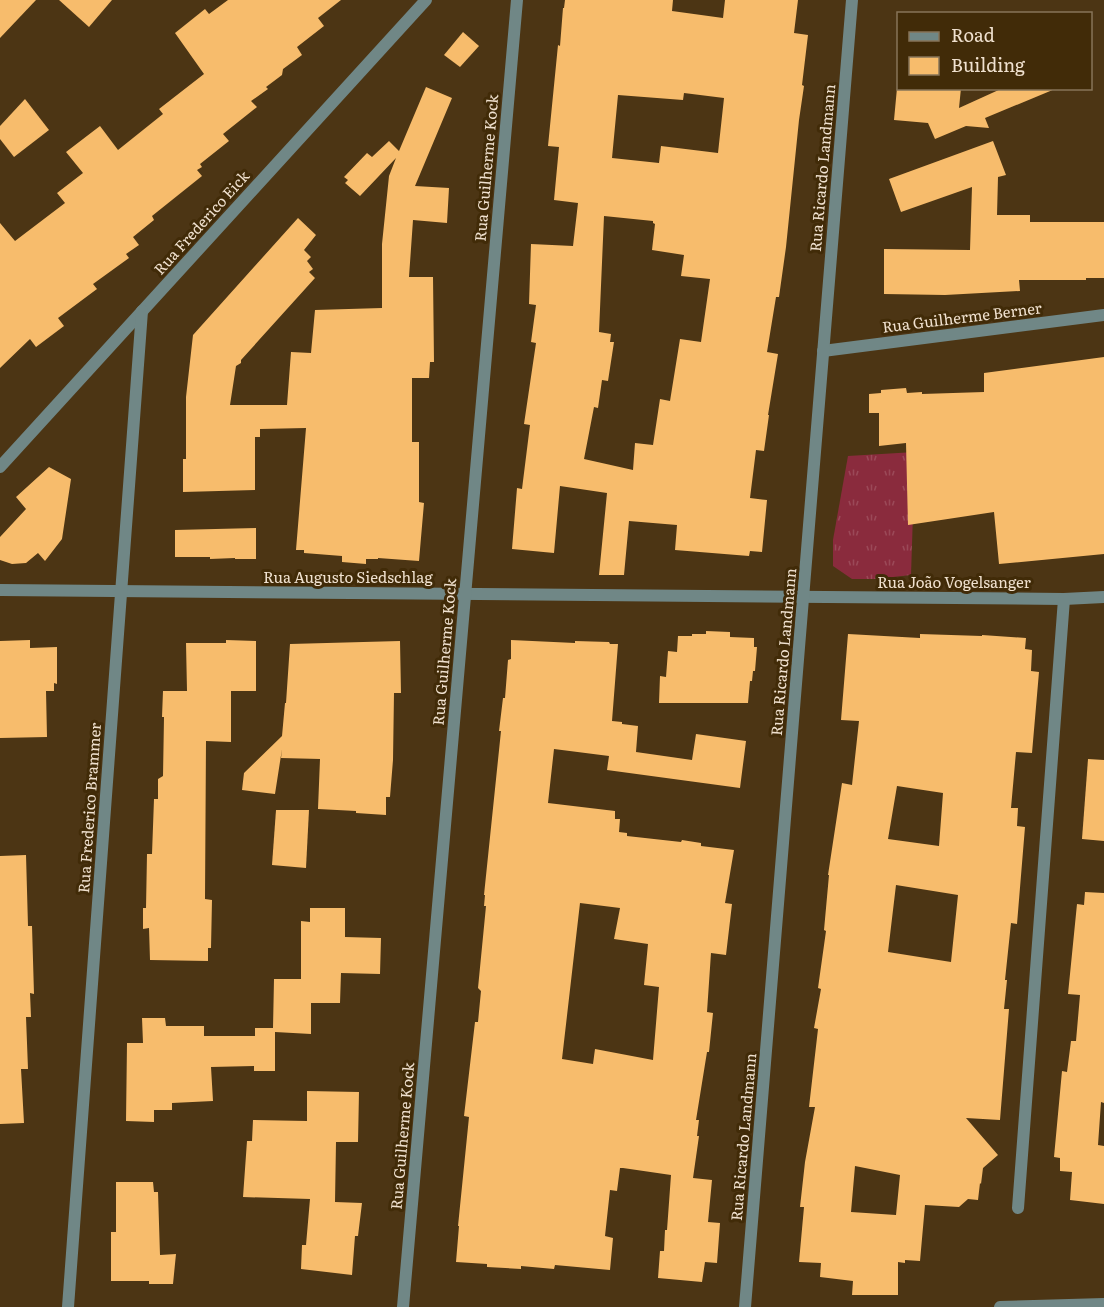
<svg xmlns="http://www.w3.org/2000/svg" width="1104" height="1307" font-family="Literata,serif">
  <style>
    .grass { fill: url(#grass-tufts) }
    .building { fill: #f7bc6c; fill-rule: evenodd }
    .lines { fill: none; stroke-linecap: round; stroke-linejoin: round }
    .street { stroke: #708786; stroke-width: 12 }
    .labels { text-anchor: middle; stroke-width: 6; stroke-linejoin: round; paint-order: stroke }
    .street-label { font-size: 15px; fill: #f0e1cf; stroke: #412b08 }
  </style>
  <defs>
    <pattern id="grass-tufts" width="24" height="20" patternUnits="userSpaceOnUse" patternTransform="scale(1.5)"><rect width="24" height="20" fill="#8a2b3d"/><path d="M3 7l-1-3M5 7V3M7 7l1-3M15 17l-1-3M17 17v-4M19 17l1-3" fill="none" stroke="#9b4958"/></pattern>
  </defs>
  <rect width="100%" height="100%" fill="#4c3514"/>
  <polygon class="grass" points="915,452 911,575 875,579 852,579 833,566 833,540 848,456"/>
  <g class="building">
    <polygon points="0,0 36,0 0,38"/>
    <polygon points="59,0 112,0 89,27"/>
    <polygon points="228,0 341,0 318,18 324,26 297,47 302,55 283,69 282,75 266,87 268,89 251,101 257,107 223,134 229,141 200,164 202,167 197,170 202,176 152,216 154,220 133,237 139,245 126,254 129,258 93,284 97,289 58,318 64,326 36,347 30,339 0,368 0,223 15,241 65,203 57,193 83,173 66,152 100,126 118,150 163,114 159,109 204,74 175,33 205,9 209,14"/>
    <path d="M565,0H673L672,11L723,18L725,0H798L794,33L808,35L802,85L804,86L799,120L786,247L779,297H776L767,352L778,354L768,415H769L764,451L756,450L750,498L767,500L762,552L750,551L749,556L675,550L677,525L629,521L624,575H599L607,493L560,486L554,553L512,549L517,488L522,489L530,425L524,424L536,343L531,342L536,305L529,304L531,244L573,246L578,203L554,200L559,147L548,146L558,45L560,46L563,8H564ZM684,93L724,98L718,153L661,146L659,163L612,158L618,95L683,100ZM604,216L653,221V223L655,224L652,250L684,255L681,276L710,279L701,342L680,339L670,401L660,399L653,445L635,443L633,470L584,459L594,407L598,408L602,380L608,381L614,342H610L611,334L599,332Z"/>
    <polygon points="463,32 479,46 460,67 444,55"/>
    <polygon points="426,87 452,98 415,186 449,188 447,223 413,220 409,277 433,277 434,362 430,362 429,378 412,378 412,442 419,442 419,502 424,503 419,561 378,558 378,559 366,559 366,564 342,562 342,556 304,553 304,550 296,550 306,428 260,429 260,437 255,437 255,490 183,492 183,459 186,459 186,397 193,335 298,218 316,235 304,250 311,257 307,261 313,269 309,272 315,278 241,360 241,363 236,366 230,405 287,405 291,352 311,353 315,310 382,308 382,244 389,176 396,158 360,196 345,183 348,180 344,177 367,153 372,157 389,141 399,151"/>
    <polygon points="897,88 961,88 959,108 1003,88 1055,89 985,118 989,128 966,126 935,139 928,123 894,120"/>
    <polygon points="25,99 49,130 14,157 0,139 0,126"/>
    <polygon points="993,141 1006,175 998,177 997,215 1030,215 1030,222 1104,222 1104,278 1086,278 1086,280 1019,280 1020,291 945,295 884,294 884,249 970,250 972,187 901,212 889,179"/>
    <polygon points="1104,357 1104,554 999,564 994,512 908,525 906,443 879,446 879,413 869,413 869,394 881,393 881,390 906,388 907,393 922,392 922,394 984,392 984,373"/>
    <polygon points="49,467 71,479 62,539 45,561 38,553 26,563 12,564 0,560 0,537 26,509 16,497"/>
    <polygon points="256,528 256,559 235,559 235,558 210,559 210,557 175,557 175,530"/>
    <polygon points="706,631 730,632 730,637 754,638 754,647 757,647 755,671 753,671 752,681 750,681 748,703 659,703 660,676 666,677 668,651 677,652 678,636 692,636 692,634 706,634"/>
    <path d="M848,634L920,638V634L982,636V635L1026,638L1025,649L1032,650L1031,671L1039,672L1032,753L1016,752L1011,808H1018L1017,826L1025,827L1017,924L1011,923L1005,980H1007L1004,1009H1009L1000,1120L966,1118L998,1155L983,1168L981,1184L980,1183L978,1200L968,1199L959,1207L925,1205L920,1261L905,1260V1263L898,1262V1295H852L853,1281L820,1277L821,1263L799,1262L804,1207H800L805,1162L815,1107H809L818,1029L814,1028L821,989L818,988L826,931L824,930L829,875H828L842,783L852,785L859,721L841,720ZM897,786L943,793L939,846L888,839ZM896,885L958,895L951,962L888,952ZM855,1166L900,1175L896,1215L851,1212Z"/>
    <polygon points="30,640 30,648 57,647 57,684 54,683 54,691 46,691 47,737 0,738 0,641"/>
    <polygon points="226,640 256,641 256,691 231,691 231,742 206,741 205,899 212,900 211,948 208,948 208,961 150,960 149,928 143,929 143,908 146,908 147,854 152,854 154,799 158,799 158,779 163,776 164,717 162,717 163,691 187,691 186,643 226,643"/>
    <path d="M511,640L575,643V641L609,642L610,644H618L612,721L622,722V724L638,726L636,752L692,760L696,734L746,741L740,788L607,770L609,756L554,749L548,803L615,811V819H620L619,832L627,833V836L681,842L682,840L701,843V846L734,850L725,903L732,904L726,955L711,953L707,1012L713,1013L709,1052H707L696,1120H699L697,1136H699L693,1178L712,1180L708,1222L720,1223L717,1263L705,1262L702,1282L658,1278L660,1251H664L665,1230H667L671,1175L623,1168H620L617,1191L610,1190L605,1236L613,1238L610,1270L555,1265L554,1269L521,1266V1269L487,1267V1264L456,1262L459,1226H458L469,1117L464,1116L475,1022H478L481,991L478,988L486,906H484L485,895H484L501,731H499L503,698H505L508,660L511,659ZM580,903L620,908L614,939L648,944L644,985L659,987L653,1060L595,1049L593,1064L562,1059Z"/>
    <polygon points="400,641 401,693 394,693 393,760 390,797 386,797 386,815 356,813 356,811 318,809 320,759 281,758 282,749 275,794 242,790 244,773 282,736 285,703 286,703 290,644"/>
    <polygon points="1088,759 1104,760 1104,841 1082,839"/>
    <polygon points="276,810 309,810 306,868 272,865"/>
    <polygon points="26,855 28,926 32,926 34,994 30,993 31,1017 26,1017 28,1069 21,1069 24,1123 0,1124 0,856"/>
    <polygon points="1085,892 1104,893 1104,1103 1101,1102 1098,1145 1104,1146 1104,1204 1070,1200 1072,1172 1060,1171 1060,1158 1054,1157 1062,1071 1067,1072 1071,1041 1076,1041 1080,995 1068,994 1077,904 1084,905"/>
    <polygon points="310,908 345,908 345,937 381,938 380,974 341,973 340,1003 311,1003 311,1034 275,1032 275,1071 254,1071 254,1066 211,1067 213,1101 172,1103 172,1110 154,1110 154,1122 126,1121 127,1043 143,1043 142,1018 165,1018 166,1026 204,1026 204,1036 255,1036 255,1028 273,1028 274,979 301,979 301,921 310,922"/>
    <polygon points="307,1091 359,1092 358,1142 336,1142 335,1202 362,1203 358,1236 355,1236 352,1275 301,1269 302,1245 306,1245 310,1199 243,1197 247,1141 252,1141 253,1120 307,1121"/>
    <polygon points="116,1182 153,1182 154,1192 158,1192 160,1255 176,1254 173,1284 149,1284 149,1281 111,1281 111,1232 116,1232"/>
  </g>
  <g class="lines">
    <g class="street">
      <polyline points="823,351 1104,315"/>
      <polyline points="0,467 426,0"/>
      <polyline points="0,590 1064,599 1104,597"/>
      <polyline points="1018,1208 1064,599"/>
      <polyline points="68,1307 142,311"/>
      <polyline points="403,1307 517,0"/>
      <polyline points="745,1307 852,0"/>
      <polyline points="1000,1307 1104,1304"/>
    </g>
  </g>
  <g class="labels">
    <g class="street-label">
      <text transform="translate(487 168) rotate(-85)" y="5">Rua Guilherme Kock</text>
      <text transform="translate(823 168) rotate(-85)" y="5">Rua Ricardo Landmann</text>
      <text transform="translate(202 223) rotate(-48)" y="5">Rua Frederico Eick</text>
      <text transform="translate(962 318) rotate(-7)" y="5">Rua Guilherme Berner</text>
      <text x="348" y="583">Rua Augusto Siedschlag</text>
      <text x="954" y="588">Rua João Vogelsanger</text>
      <text transform="translate(445 652) rotate(-85)" y="5">Rua Guilherme Kock</text>
      <text transform="translate(784 652) rotate(-85)" y="5">Rua Ricardo Landmann</text>
      <text transform="translate(90 808) rotate(-86)" y="5">Rua Frederico Brammer</text>
      <text transform="translate(403 1136) rotate(-85)" y="5">Rua Guilherme Kock</text>
      <text transform="translate(744 1137) rotate(-85)" y="5">Rua Ricardo Landmann</text>
    </g>
  </g>
  <rect x="897" y="12" width="195" height="78" fill="#412b08" stroke="#877458" stroke-width="1.5"/>
  <rect x="909" y="32" width="30" height="9" fill="#708786" stroke="#877458" stroke-width="1.5"/>
  <text x="951" y="42" font-size="18" fill="#f0e1cf">Road</text>
  <rect x="909" y="57" width="30" height="18" fill="#f7bc6c" stroke="#877458" stroke-width="1.5"/>
  <text x="951" y="72" font-size="18" fill="#f0e1cf">Building</text>
</svg>
